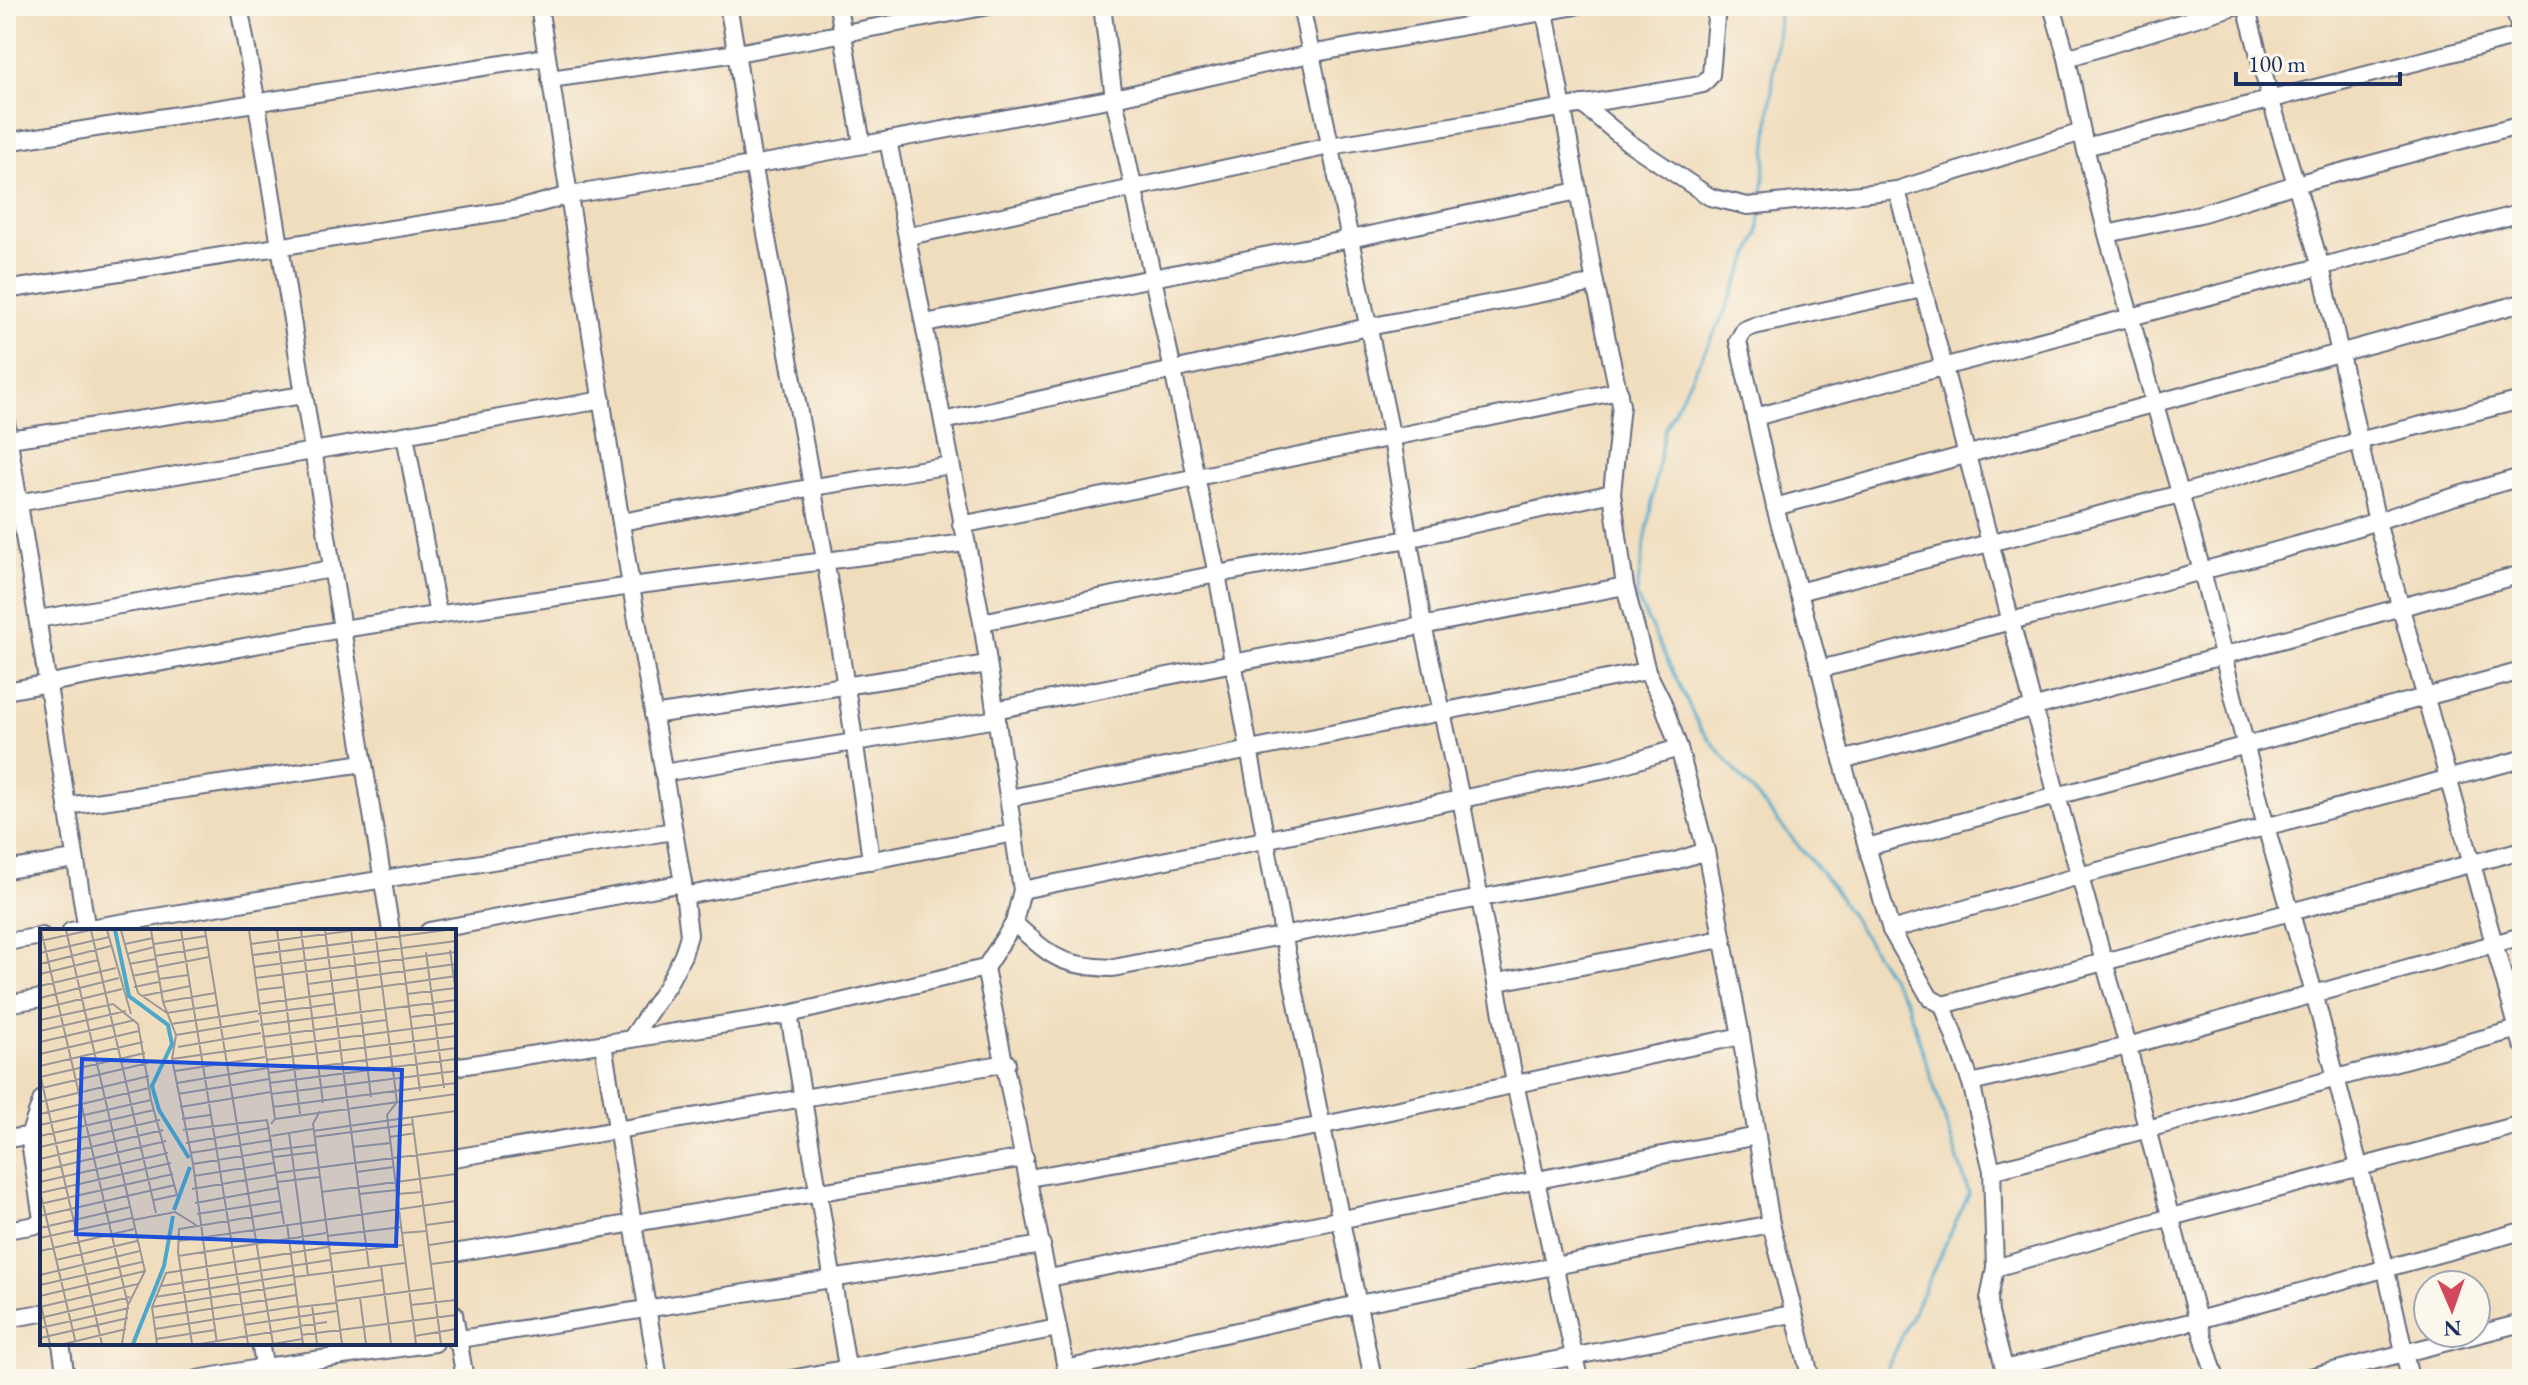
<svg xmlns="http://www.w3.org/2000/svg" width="2528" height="1385" font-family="'EB Garamond',serif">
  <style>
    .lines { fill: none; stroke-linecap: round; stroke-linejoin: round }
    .stream { stroke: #4ba8ca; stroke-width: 3 }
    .minor-casing { stroke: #666c7f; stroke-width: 20 }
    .minor { stroke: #fff; stroke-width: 16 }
    .inset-river { fill: none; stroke: #4ba8ca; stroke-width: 4 }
    .inset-road { fill: none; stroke: #9b9797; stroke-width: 2 }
    .view { fill: #1d4ed8; fill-opacity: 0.15; stroke: #1d4ed8; stroke-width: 4 }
    .inset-edge { fill: none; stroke: #1b2f5e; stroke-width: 4 }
  </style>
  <rect width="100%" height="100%" fill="#fbf7ec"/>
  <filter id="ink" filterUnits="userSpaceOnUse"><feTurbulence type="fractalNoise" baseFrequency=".0125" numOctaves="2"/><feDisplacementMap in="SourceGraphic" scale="16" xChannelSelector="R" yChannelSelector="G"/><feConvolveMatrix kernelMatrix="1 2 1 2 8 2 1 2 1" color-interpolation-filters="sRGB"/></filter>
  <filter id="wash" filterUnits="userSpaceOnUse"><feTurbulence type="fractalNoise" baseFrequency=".006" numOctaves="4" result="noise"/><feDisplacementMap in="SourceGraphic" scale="32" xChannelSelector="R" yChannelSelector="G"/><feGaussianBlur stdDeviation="1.8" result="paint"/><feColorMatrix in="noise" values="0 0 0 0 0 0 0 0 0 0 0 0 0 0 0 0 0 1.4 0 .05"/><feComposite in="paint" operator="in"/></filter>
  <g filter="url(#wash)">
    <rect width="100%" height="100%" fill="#f0ddbd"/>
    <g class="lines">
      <g class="stream">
        <polyline points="1762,197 1780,6"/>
        <polyline points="1761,209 1758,236 1721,320 1664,430 1636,596 1700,728 1832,886 1907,1003 1969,1194 1882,1379"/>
      </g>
    </g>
  </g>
  <g filter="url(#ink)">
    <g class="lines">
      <defs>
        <g id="minor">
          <polyline points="239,6 257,104 391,931"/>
          <polyline points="539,6 631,586 683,883 689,935 683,955 667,986 631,1039"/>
          <path d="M728,6C739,60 744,114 754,168C796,398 841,628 871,861"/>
          <polyline points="838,6 862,144"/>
          <polyline points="1102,6 1114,98 1217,574 1283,934 1373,1379"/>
          <polyline points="1301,6 1392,439 1423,625 1461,799 1515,1083 1579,1379"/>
          <polyline points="1544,6 1595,283 1621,405 1612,493 1625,586 1647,671 1662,701 1679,748 1706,851 1741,1036 1771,1224 1811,1379"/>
          <polyline points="2052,6 2067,58 2085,147 2107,234 2202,571 2266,827 2314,993 2386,1270 2410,1379"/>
          <polyline points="2246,6 2271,101 2321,267 2377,522 2522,1044"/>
          <polyline points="2514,6 2522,39"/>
          <polyline points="2067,58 2235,6"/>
          <polyline points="550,79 737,53 989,6"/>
          <polyline points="1582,104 1628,142 1710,197 1748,206 1897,190 2082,132"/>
          <path d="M888,140L982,622L1022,890L1014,923C1052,957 1059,966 1113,968L1675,861L1706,851"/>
          <polyline points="6,142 547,57"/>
          <polyline points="2085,147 2522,35"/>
          <polyline points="1897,190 2057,796 2128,1046 2147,1129 2198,1320 2216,1379"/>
          <polyline points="2107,234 2200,214 2296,184 2522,124"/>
          <polyline points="909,236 1330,146 1694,86 1703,84 1711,75 1717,6"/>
          <polyline points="1922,289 1754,326 1744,330 1738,341 1775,507 1820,669 1842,760 1891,930 1930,998 1943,1005 1971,1083 1992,1171 1995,1268 1989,1299 1990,1313 2007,1379"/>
          <polyline points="6,290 518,209 570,195 799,157 1114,98 1310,54 1576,6"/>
          <polyline points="925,323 1350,239 1578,191"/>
          <polyline points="1755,417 2522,213"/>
          <polyline points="943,421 1368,327 1595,283"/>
          <polyline points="6,422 87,931"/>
          <polyline points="405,435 438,615"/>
          <polyline points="9,439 304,395"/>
          <polyline points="6,505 602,400"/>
          <polyline points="1775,507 2522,303"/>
          <polyline points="621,522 814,487 951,465"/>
          <polyline points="961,525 1619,391"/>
          <polyline points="1798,592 2180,494 2358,441 2522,400"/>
          <polyline points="38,619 332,569"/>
          <polyline points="982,622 1217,574 1408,539 1612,493"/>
          <path d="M1820,669C1987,628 2153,585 2319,539C2387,519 2453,495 2522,477"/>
          <polyline points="6,691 342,629 631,586 965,543"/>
          <polyline points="995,710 1625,586"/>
          <polyline points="653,715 988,664"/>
          <polyline points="1842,760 2522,574"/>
          <polyline points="663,773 997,719"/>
          <polyline points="1009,798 1647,671"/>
          <polyline points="67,806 364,763"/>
          <polyline points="1867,847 2522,671"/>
          <polyline points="6,870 75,859"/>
          <polyline points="1022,890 1611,768 1679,748"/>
          <polyline points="684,896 1014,833"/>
          <polyline points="1891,930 2079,876 2522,759"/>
          <polyline points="71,931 673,831"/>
          <polyline points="429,931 683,883"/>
          <polyline points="6,942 42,936"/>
          <polyline points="985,968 1068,1378"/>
          <polyline points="1498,982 1722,939"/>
          <polyline points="6,1004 42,998"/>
          <polyline points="1943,1005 2522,850"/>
          <polyline points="789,1014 849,1379"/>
          <polyline points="603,1044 659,1379"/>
          <polyline points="454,1067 789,1014 985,968 1014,923"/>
          <polyline points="1971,1083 2128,1046 2522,936"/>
          <polyline points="42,1099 29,1136 42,1219"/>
          <polyline points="6,1139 42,1134"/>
          <polyline points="454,1158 1007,1063"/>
          <polyline points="1992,1171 2522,1028"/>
          <polyline points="1029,1178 1324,1125 1741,1036"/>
          <polyline points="6,1230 42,1224"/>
          <polyline points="454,1253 1025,1158"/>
          <polyline points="1995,1268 2171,1217 2522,1124"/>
          <polyline points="1049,1278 1757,1136"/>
          <polyline points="454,1314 465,1379"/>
          <polyline points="6,1319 42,1313"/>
          <polyline points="454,1340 1042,1245"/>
          <polyline points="61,1343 66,1379"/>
          <polyline points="260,1343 267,1379"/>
          <polyline points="1066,1369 1358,1304 1771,1224"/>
          <polyline points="2004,1369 2198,1320 2522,1231"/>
          <polyline points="197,1379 265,1367 435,1343"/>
          <polyline points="791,1379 1058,1328"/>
          <polyline points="1458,1379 1792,1314"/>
          <polyline points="2302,1379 2522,1323"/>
        </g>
      </defs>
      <use href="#minor" class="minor-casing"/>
      <use href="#minor" class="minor"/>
    </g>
  </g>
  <g transform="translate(40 929)">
    <rect width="416" height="416" fill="#f0ddbd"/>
    <path class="inset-river" d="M75,1L89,67L128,96L132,115L112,157L119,181L149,229M134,281L150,238M93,415L124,337L133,287"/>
    <path class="inset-road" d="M1,1L88,376M26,1L105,342L88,376L82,415M51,1L116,284M67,1L91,85M81,1L98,64L127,84L177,76M111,1L123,73L136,106L132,130L153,235L177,415M141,1L208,415M165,1L233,415M209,1L235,190L231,195M237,1L260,185M261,1L283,174M285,1L329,339M311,1L331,168M335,1L357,173L347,186L376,415M359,1L380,162M0,12L51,1M85,15L113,9M114,15L166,7M211,15L316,1M410,21L416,65M386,23L404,159M0,24L69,8M87,25L114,18M213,26L407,1M115,27L168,18M0,35L71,17M89,35L116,30M117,38L169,28M214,38L416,12M0,45L58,31M92,47L118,42M216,49L416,23M119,50L148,46M268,55L416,35M0,57L76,39M94,58L119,53M217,61L244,58M367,65L416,59M102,67L150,57M0,69L79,49M123,73L175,64M218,75L416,47M0,80L82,60M218,85L294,75M371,88L416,82M0,91L73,75L98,95L111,171L137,266L114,271M131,95L218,82M220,96L416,71M0,102L86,82M136,106L219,92M222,108L346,91M0,113L95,91M138,118L221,104M224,119L416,94M0,125L99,102M132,130L223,117M226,131L416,107M0,137L103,113M135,142L225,128M228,144L416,119M0,145L62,415M0,148L105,124M137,154L227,139M229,154L416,130M2,159L108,134M138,165L229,150M231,165L416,142M0,173L109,147M140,178L231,163M233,178L416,154M280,182L273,195L302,415M0,185L109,159M372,188L401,415M142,190L170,186M235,190L416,165M0,196L111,171M143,201L227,191L244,295M273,202L416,182M249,204L268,346M0,207L114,181M231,207L273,200M274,208L373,195M350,208L375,204M146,214L230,199M0,218L120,191M313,218L351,214M233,221L275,216M150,224L232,211M234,228L276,223M0,230L123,201M153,235L233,222M0,242L126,212M316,243L354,238M236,244L416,221M154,247L234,234M0,253L128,224M237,253L279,248M152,260L236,246M0,262L36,415M281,263L416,245M0,264L131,234M319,265L357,261M357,265L383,263M155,274L238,259M0,275L133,245M157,285L240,272M0,287L135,256M93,291L135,283L156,296M247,295L263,415M386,296L416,292M0,299L90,278M362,304L387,302M287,307L362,298M0,309L92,289M138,312L416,272M389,316L416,312M0,322L94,300M289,325L363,316M138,327L286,304M16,331L97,312M391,335L416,332M341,337L351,415M0,346L100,322M254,348L365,334M0,356L102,333M122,357L290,331M294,358L343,351M0,367L105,342M115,368L254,346M320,369L326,415M0,372L10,415M295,372L394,359M272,376L277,415M371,376L416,371M0,378L98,355M112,378L255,355M258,378L296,374M0,389L90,368M113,389L257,366M204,396L297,382M260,397L287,393M0,399L89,379M115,400L258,377M261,406L416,386M375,407L416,400M0,409L88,389M116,410L175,401M24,415L86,400M117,415L112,378L126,344L288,318M152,415L138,323L139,300L242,283M160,415L261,398M233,415L262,410"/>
    <path class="view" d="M42,130L362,141L356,317L36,305Z"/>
    <rect width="416" height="416" class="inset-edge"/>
  </g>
  <rect width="2528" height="1385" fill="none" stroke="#fbf7ec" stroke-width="32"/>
  <g transform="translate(2452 1309) rotate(178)"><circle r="38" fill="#fbf7ec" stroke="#a1a7b3" stroke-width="2"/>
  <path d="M0-6L14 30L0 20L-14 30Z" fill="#d1495b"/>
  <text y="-12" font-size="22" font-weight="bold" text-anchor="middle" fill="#1b2f5e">N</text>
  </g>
  <path d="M2236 72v12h164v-12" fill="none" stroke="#1b2f5e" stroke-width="4"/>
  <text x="2248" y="72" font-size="24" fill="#1b2f5e" stroke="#fbf7ec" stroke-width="6" paint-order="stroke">100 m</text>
</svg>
